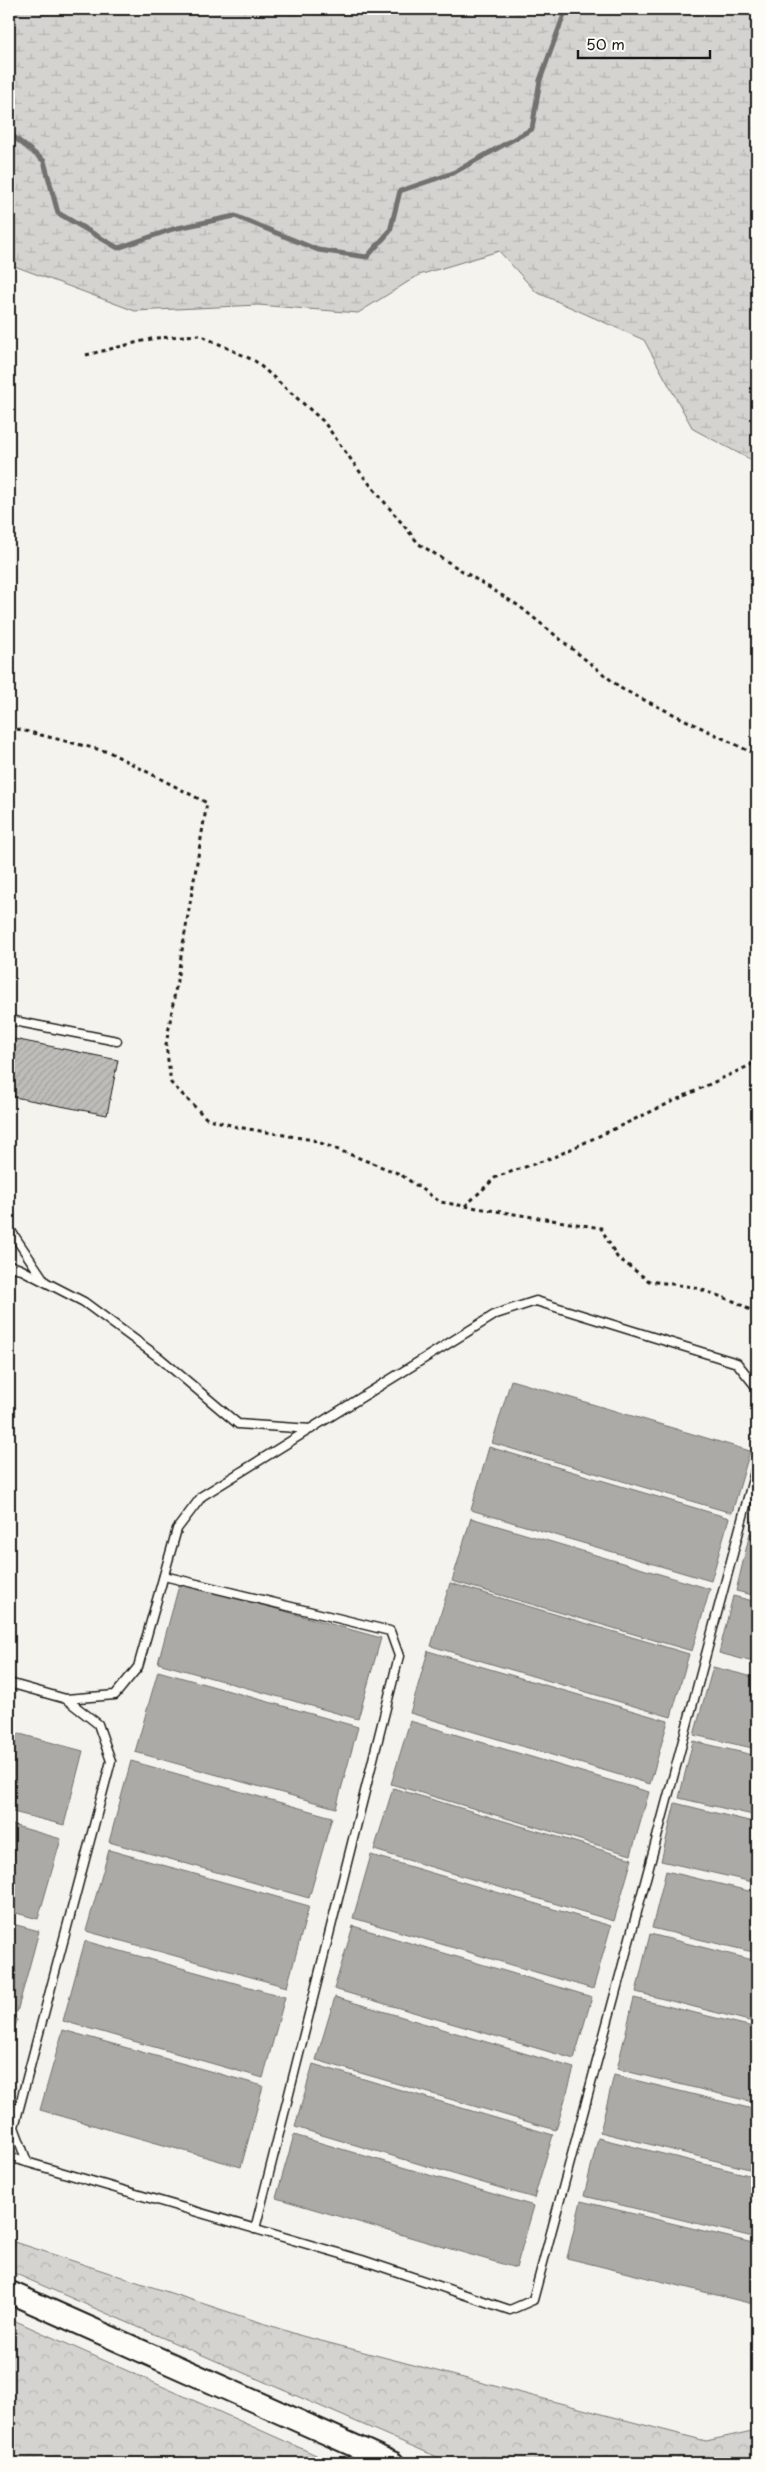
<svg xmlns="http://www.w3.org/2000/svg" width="766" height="2472" font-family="'Playpen Sans',sans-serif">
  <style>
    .forest { fill: url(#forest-crowns); stroke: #787876 }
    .wetland { fill: url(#wetland-marsh); stroke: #787876 }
    .water { fill: #abaaa6; stroke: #72716f }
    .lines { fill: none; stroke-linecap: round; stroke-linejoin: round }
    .stream { stroke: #72716f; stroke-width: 5 }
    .building { fill: url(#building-hatch); stroke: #1c1c1c }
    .service-casing { stroke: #1c1c1c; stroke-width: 11 }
    .secondary-casing { stroke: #1c1c1c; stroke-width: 25 }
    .path { stroke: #1c1c1c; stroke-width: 3; stroke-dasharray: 4 4; stroke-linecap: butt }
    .service { stroke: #fdfcf7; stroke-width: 8 }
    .secondary { stroke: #fdfcf7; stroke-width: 21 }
  </style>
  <defs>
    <pattern id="forest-crowns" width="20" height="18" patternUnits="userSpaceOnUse" patternTransform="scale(1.25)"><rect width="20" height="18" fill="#d4d3cf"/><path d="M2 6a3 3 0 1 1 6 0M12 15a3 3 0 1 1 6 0" fill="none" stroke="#b5b5b1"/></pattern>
    <pattern id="wetland-marsh" width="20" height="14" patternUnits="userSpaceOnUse" patternTransform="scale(1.25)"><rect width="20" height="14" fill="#d4d3cf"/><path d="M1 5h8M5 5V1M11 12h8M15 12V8" fill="none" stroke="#b5b5b1"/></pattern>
    <pattern id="building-hatch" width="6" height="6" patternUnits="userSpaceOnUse" patternTransform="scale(1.25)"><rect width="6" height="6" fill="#bebdba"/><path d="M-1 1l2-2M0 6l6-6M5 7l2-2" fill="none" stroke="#a3a29f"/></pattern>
  </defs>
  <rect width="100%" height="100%" fill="#f4f3ee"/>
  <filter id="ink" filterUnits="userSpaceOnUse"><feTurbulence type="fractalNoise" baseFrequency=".02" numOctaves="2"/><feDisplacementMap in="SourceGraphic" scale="10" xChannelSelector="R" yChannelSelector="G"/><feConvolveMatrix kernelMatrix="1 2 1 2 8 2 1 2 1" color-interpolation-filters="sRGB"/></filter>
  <g filter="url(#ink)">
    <g class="forest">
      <polygon points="9,2240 302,2336 706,2441 757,2430 757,2463 451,2463 9,2271"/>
      <polygon points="9,2318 334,2463 9,2463"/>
    </g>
    <polygon class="wetland" points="9,9 757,9 757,463 693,429 644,340 536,292 499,251 419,275 358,313 258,305 135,311 9,264"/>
    <g class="water">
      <polygon points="511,1380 750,1451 732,1513 492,1443"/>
      <polygon points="489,1447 729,1518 711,1581 471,1510"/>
      <polygon points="471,1518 710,1589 692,1651 452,1581"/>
      <polygon points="750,1533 757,1535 757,1596 736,1591"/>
      <polygon points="180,1582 381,1638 358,1719 158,1663"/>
      <polygon points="450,1583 689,1654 671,1717 431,1646"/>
      <polygon points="733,1596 757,1602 757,1663 719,1653"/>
      <polygon points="428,1651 668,1721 650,1784 410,1713"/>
      <polygon points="713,1667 757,1678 757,1749 694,1735"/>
      <polygon points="158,1671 358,1727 336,1808 135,1752"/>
      <polygon points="410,1721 649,1792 631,1855 391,1784"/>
      <polygon points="9,1731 83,1751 64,1825 9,1811"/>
      <polygon points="693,1741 757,1756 757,1816 679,1798"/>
      <polygon points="131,1761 332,1817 309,1898 109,1842"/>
      <polygon points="393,1788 632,1859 614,1921 374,1850"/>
      <polygon points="675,1803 757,1823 757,1883 661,1861"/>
      <polygon points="9,1824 61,1839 38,1919 9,1911"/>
      <polygon points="109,1850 309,1906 287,1987 86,1931"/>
      <polygon points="371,1855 611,1926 593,1989 353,1918"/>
      <polygon points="666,1871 757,1893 757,1953 652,1928"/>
      <polygon points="9,1923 39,1931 17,2012 9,2010"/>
      <polygon points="353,1926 592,1997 574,2059 334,1989"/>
      <polygon points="650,1934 757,1961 757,2023 636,1992"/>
      <polygon points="85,1941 285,1997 263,2078 63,2021"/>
      <polygon points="335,1997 574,2068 556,2130 316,2060"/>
      <polygon points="634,1998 757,2028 757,2103 617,2069"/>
      <polygon points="9,2018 17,2020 9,2049"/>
      <polygon points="63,2030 263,2086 241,2167 40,2110"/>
      <polygon points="313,2064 553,2135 534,2198 295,2127"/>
      <polygon points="614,2075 757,2110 757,2171 600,2132"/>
      <polygon points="294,2135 534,2206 516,2268 276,2198"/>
      <polygon points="598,2138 757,2177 757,2238 584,2196"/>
      <polygon points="581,2201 757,2244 757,2305 567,2258"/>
    </g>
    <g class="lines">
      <polyline class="stream" points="9,133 44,161 58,213 118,248 173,229 235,216 318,250 367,257 390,231 400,191 453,173 532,129 540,80 566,9"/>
    </g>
    <polygon class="building" points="9,1038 118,1060 107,1115 9,1096"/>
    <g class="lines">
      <defs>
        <g id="service">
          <polyline points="9,1020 117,1041"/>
          <polyline points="9,1228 44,1280"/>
          <polyline points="9,1265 20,1269 84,1302 161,1359 238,1424 311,1429"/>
          <polyline points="164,1576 390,1631 399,1656 255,2229"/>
          <polyline points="9,1683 66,1699 115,1695 138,1667 177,1529 202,1496 496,1314 536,1301 737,1363 757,1388"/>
          <polyline points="9,2157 362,2260 510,2310 533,2300 757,1464"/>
          <polyline points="27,2162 14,2127 111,1761 98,1724 66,1699"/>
        </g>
        <polyline id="secondary" points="9,2292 393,2463"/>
      </defs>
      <use href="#service" class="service-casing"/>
      <use href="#secondary" class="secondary-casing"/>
      <g class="path">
        <polyline points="86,355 155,338 200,335 255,361 323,421 363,476 419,544 519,606 622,689 757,755"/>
        <polyline points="9,727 109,752 207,803 166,1045 171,1083 206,1118 237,1127 313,1140 400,1174 440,1202 601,1228 617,1257 649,1281 694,1287 736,1302 757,1314"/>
        <polyline points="465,1206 496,1177 554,1157 757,1062"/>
      </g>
      <use href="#service" class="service"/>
      <use href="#secondary" class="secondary"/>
    </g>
  </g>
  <rect width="766" height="2472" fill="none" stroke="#fdfcf7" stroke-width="30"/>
  <rect x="15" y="15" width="736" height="2442" fill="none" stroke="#1c1c1c" stroke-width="2" filter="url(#ink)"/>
  <path d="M578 50v8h132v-8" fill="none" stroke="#1c1c1c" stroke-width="2.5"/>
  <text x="586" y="50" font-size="15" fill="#1c1c1c" stroke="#fdfcf7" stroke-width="4" paint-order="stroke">50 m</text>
</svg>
